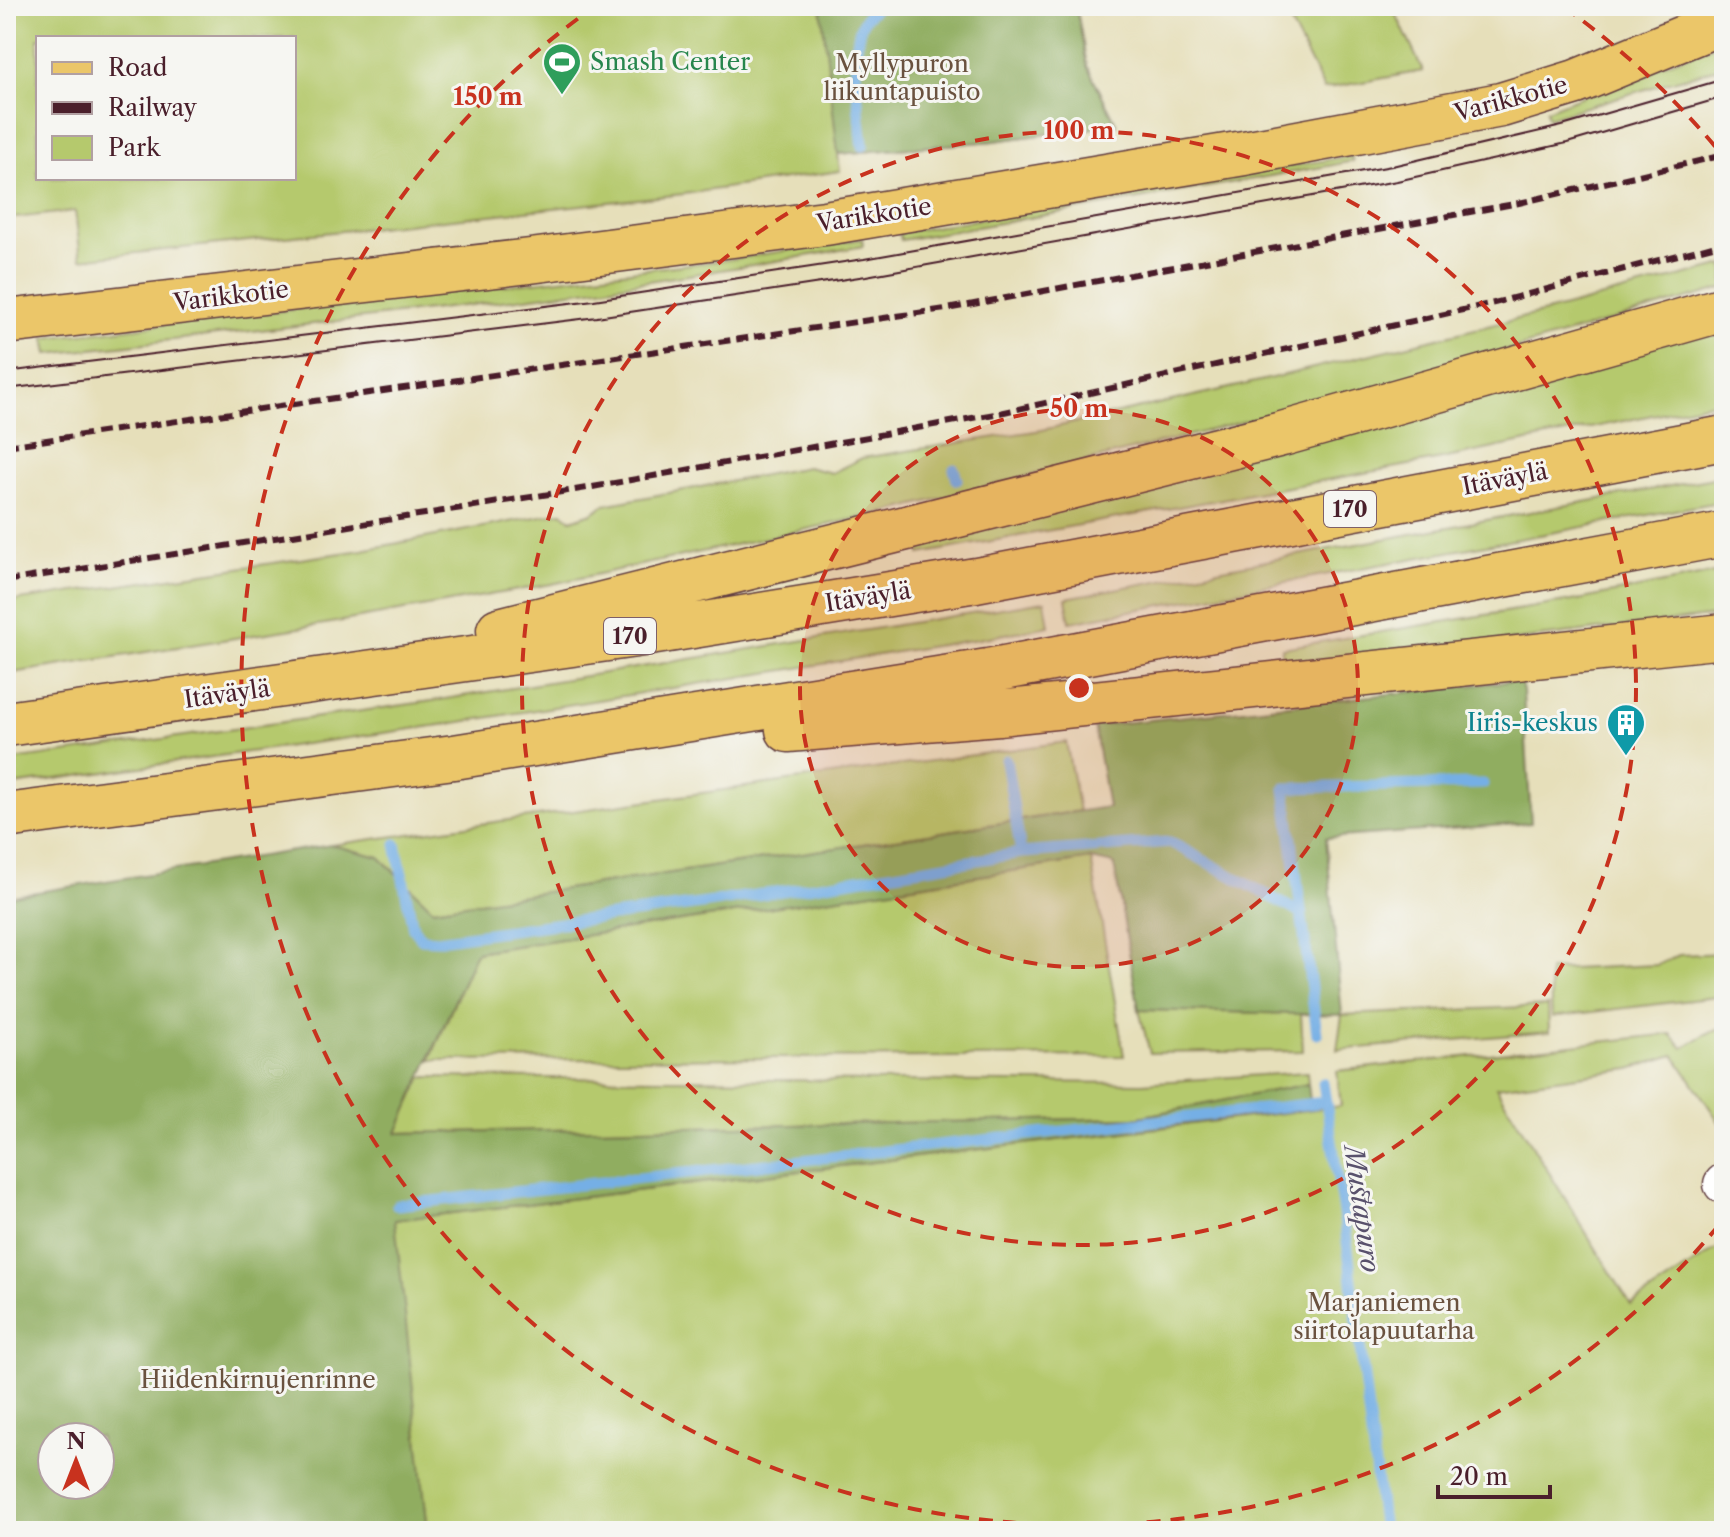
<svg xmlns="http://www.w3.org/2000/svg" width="1730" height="1537" viewBox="0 0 1730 1537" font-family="'Libre Caslon Text',serif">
<rect width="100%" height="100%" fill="#f6f6f2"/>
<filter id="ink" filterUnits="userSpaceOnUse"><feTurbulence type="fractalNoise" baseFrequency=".0125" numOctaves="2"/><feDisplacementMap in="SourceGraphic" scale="16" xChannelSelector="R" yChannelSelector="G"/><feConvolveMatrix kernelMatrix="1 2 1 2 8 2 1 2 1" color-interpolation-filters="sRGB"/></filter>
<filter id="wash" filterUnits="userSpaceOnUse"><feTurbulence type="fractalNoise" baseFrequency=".006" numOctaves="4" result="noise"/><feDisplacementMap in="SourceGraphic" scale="32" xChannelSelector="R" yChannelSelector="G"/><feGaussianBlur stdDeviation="1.8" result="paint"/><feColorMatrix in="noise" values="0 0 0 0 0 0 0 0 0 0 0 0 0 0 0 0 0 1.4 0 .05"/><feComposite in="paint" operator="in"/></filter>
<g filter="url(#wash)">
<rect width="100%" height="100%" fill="#e6dfba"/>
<path fill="#b5c96d" stroke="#80744c" stroke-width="2" fill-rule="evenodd" d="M6,6H1076L1087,66L1117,125L994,141L838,154L840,171L684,194L81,259L75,211L6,219ZM38,38H294V178H38Z
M1282,6H1392L1423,71L1324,89Z
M1724,41V66L1548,118L1546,110Z
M1351,156L1353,161L1328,166L901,240L899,233Z
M862,239L863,246C593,295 320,323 48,354L45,338L726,260Z
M1724,265V288L1399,382L887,512L552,584L331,623L6,674V602L362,550L562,512L571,520L592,513L604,505L807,467L832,473L862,458L1042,430L1243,385L1550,311Z
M1724,325V400L1442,459L920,554V541Z
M1724,476V501L1070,622L1066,598Z
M1724,571V615L1281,668L1282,648L1578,600Z
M1045,601L1049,626L978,639L448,724L6,786V761L439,700Z
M1066,742L1079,811L433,909L379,857L331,845Z
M1091,859L1124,1056L430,1060L476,952Z
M1724,953V996L1552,1017L1549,970L1657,965L1679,955Z
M1548,1006L1549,1032L1337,1050L1342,1015Z
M1139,1010L1301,1014L1303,1051L1150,1053Z
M1724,1028V1129L1674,1055L1630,1069L1496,1087L1631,1305L1724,1244V1531H428L394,1220L1341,1106L1337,1071L1671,1034L1683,1048L1706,1034Z
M1307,1072L1308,1084L1134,1118L396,1133L422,1077L1142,1083Z"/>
<path fill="#90ad60" stroke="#6d6646" stroke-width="2" fill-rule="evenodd" d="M821,6H1076L1087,66L1117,125L994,141L838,154Z
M1520,680L1523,691L1531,823L1326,838L1342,1015L1139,1010L1114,864L1091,859L476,952L397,1133L1134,1118L1308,1084L1311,1109L395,1220L428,1531H6V897L331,845L379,857L433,909L1108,807L1094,726ZM52,1437H100V1485H52Z"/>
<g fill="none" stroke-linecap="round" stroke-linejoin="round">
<path stroke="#75afe5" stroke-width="11" d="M863,146C860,115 848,47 864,20C867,15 874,10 877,6
M954,469L957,480
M1006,760L1021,853L1170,842L1302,914
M396,844L413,928L422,939L438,940L707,903L1021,853
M1317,1034L1285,788L1483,784
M1323,1083L1345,1225L1383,1531
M397,1205L1326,1102"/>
</g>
</g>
<g filter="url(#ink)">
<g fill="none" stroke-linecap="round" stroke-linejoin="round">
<g stroke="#613c40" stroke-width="41">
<path id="minor" d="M1723,1184L1724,1183"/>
</g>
<g stroke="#613c40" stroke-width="47">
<path id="major" d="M6,322L530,261L825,223L1244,153L1501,105L1576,82L1724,21"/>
</g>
<g stroke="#613c40" stroke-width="47">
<path id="highway" d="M499,630L1282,434L1724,309
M6,724L650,633L976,580L1724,438
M788,730L999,713L1724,636
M6,816L454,757L988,671L1724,534"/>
</g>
<use href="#minor" stroke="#fff" stroke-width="38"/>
<use href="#major" stroke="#ebc669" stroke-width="44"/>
<use href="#highway" stroke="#ebc669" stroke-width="44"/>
<path stroke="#4a1f2b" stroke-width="2" d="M6,372L594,300L864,259L1392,166L1562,126L1724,79
M6,389L597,317L866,276L1397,181L1567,143L1724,97"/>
<path stroke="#4a1f2b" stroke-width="6" stroke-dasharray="12 6" stroke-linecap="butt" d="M6,446L952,308L1519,203L1724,155
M6,581L587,488L1000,413L1494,303L1724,243"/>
</g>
</g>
<circle cx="1079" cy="688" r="279" fill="#c8321e" fill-opacity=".12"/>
<g fill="none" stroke="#c8321e" stroke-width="4" stroke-dasharray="14 10">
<circle cx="1079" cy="688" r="279"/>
<circle cx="1079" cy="688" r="557"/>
<path d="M1719 1225A836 836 0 1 1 594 7M1564 7A836 836 0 0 1 1719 151"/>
</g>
<defs>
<g id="stadium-pin" transform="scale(2)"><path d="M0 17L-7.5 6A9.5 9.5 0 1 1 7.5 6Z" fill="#2e9e5b" stroke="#f6f6f2"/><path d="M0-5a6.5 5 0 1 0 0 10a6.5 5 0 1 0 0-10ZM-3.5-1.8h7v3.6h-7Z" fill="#fff"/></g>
<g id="building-pin" transform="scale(2)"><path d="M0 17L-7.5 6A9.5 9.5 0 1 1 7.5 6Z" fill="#0f9aa8" stroke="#f6f6f2"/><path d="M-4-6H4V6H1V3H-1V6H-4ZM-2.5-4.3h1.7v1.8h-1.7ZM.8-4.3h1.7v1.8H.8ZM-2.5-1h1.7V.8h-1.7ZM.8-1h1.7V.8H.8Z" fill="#fff"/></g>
</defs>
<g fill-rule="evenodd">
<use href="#stadium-pin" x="562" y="62"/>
<use href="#building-pin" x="1626" y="723"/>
</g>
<g text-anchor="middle" stroke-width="6" stroke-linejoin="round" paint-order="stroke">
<g fill="#f6f6f2" stroke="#7e6067" stroke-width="2">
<rect x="1324" y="491" width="52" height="36" rx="6"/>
<rect x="604" y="618" width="52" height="36" rx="6"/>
</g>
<g font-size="22" font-weight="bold" fill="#4a1f2b">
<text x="1350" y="517">170</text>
<text x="630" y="644">170</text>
</g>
<g font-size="24" fill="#27864d" stroke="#f6f6f2" text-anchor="start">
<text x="590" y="70">Smash Center</text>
</g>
<g font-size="24" fill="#6a523f" stroke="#f6f6f2">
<text x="902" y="72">Myllypuron<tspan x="902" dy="28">liikuntapuisto</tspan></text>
<text x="1384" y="1311">Marjaniemen<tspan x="1384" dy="28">siirtolapuutarha</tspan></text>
<text x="258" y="1388">Hiidenkirnujenrinne</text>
</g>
<g font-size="24" fill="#4a1f2b" stroke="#f6f6f2">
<text transform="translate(1511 99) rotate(-15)" y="8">Varikkotie</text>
<text transform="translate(874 215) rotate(-9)" y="8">Varikkotie</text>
<text transform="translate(231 296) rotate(-7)" y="8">Varikkotie</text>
<text transform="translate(1505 479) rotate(-11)" y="8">Itäväylä</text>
<text transform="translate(868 597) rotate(-9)" y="8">Itäväylä</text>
<text transform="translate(227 694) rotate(-8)" y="8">Itäväylä</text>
</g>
<g font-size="24" fill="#0d838f" stroke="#f6f6f2" text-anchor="end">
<text x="1598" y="731">Iiris-keskus</text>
</g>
<g font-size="26" font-style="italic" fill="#59516c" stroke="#f6f6f2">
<text transform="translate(1362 1209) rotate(82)" y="9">Mustapuro</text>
</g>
</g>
<circle cx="1079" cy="688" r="12" fill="#c8321e" stroke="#f6f6f2" stroke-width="4"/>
<g font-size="24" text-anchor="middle" font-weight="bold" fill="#c8321e" stroke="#f6f6f2" stroke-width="6" stroke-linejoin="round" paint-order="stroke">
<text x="488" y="105">150 m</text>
<text x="1079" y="139">100 m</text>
<text x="1079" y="417">50 m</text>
</g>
<rect width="1730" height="1537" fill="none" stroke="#f6f6f2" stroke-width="32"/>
<rect x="36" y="36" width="260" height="144" fill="#f6f6f2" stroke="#b1a0a2" stroke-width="2"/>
<rect x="52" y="62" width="40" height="12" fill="#ebc669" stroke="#b1a0a2" stroke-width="2"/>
<text x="108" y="76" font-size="24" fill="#4a1f2b">Road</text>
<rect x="52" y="102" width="40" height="12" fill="#4a1f2b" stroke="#b1a0a2" stroke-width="2"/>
<text x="108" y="116" font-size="24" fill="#4a1f2b">Railway</text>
<rect x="52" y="136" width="40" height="24" fill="#b5c96d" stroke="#b1a0a2" stroke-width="2"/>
<text x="108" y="156" font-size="24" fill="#4a1f2b">Park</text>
<g transform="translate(76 1461)"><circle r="38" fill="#f6f6f2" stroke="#b1a0a2" stroke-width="2"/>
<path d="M0-6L14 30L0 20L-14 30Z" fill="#c8321e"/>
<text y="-12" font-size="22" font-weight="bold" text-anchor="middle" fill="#4a1f2b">N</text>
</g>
<path d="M1438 1485v12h112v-12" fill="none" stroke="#4a1f2b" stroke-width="4"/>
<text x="1450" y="1485" font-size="24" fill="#4a1f2b" stroke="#f6f6f2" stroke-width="6" paint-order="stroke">20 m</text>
</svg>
